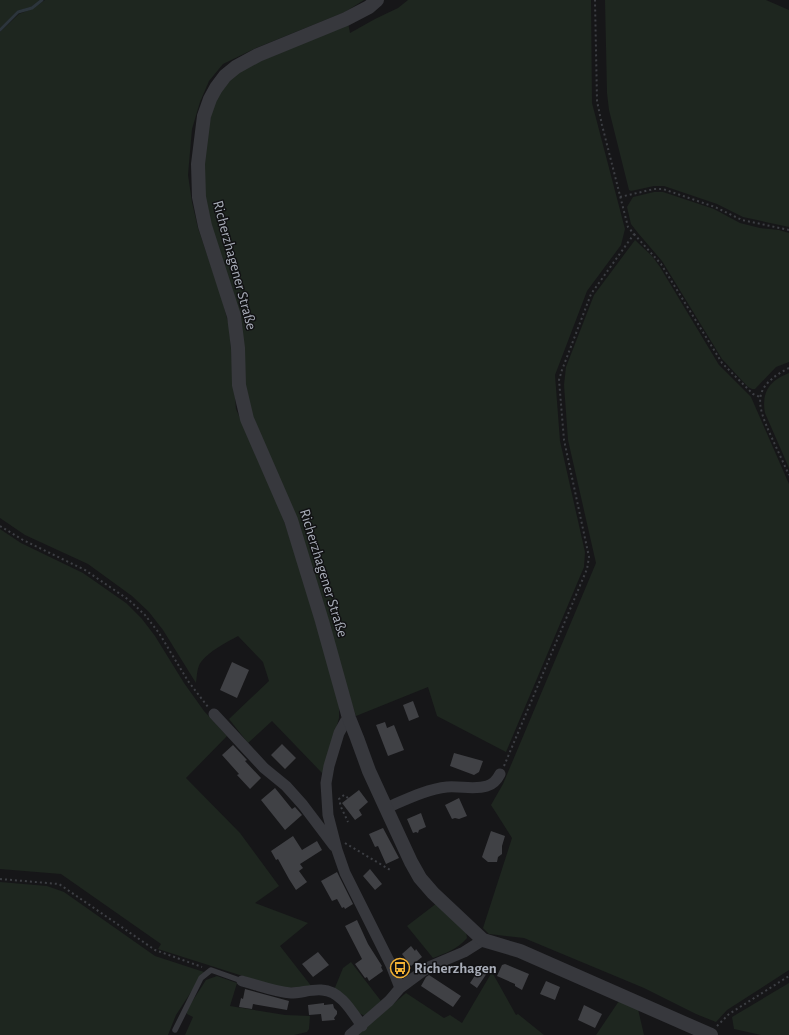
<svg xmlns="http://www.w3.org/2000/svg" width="789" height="1035" viewBox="0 0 789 1035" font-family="'Alegreya Sans',sans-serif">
<rect width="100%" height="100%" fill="#161618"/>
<path fill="#1e261f" d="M0,0H40L31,7L17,11L0,28Z
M45,0H364L345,12L256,48L223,64L209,81L200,102L192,129L188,175L192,202L198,228L221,295L229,326L236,409L281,512L300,569L339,701V718L323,774L272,721L248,743L229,719L269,681L263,662L238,636C227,642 209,651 201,662C197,667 197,676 196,683L163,630L149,612L132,596L88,564L25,535L0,518V32L19,14L32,9Z
M408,0H591L592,103L625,229L621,245L587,291L555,375L560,441L585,552L584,567L506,752L437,716L428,687L356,716L255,428L209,226L201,166L214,99L238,71L348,23L350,33L375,19L398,8Z
M605,0H766L789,10V227L743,217L717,204L664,186H654L631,191L629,190L609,110L607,93Z
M654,192H663L714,209L740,223L760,228L779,230L789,233V362L776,367L755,389H752L748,387L722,359L662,261L638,233L631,224L627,207L633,197Z
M635,240L652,256L660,267L719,365L751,397L789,484V970L727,1010L716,1022L696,1014L644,988L524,938L489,934L483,928L512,838L491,805L503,784L596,563L568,440L564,385L566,367L594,295Z
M789,373V468L765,413C761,392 770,380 789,373Z
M0,529L21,543L83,573L126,603L142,619L155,636L184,683L204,711L227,736L186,778L240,833L279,886L255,903L308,923L280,946L312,987L280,988L158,949L161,944L61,874L0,869Z
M0,882L47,886L64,892L155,956L204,972L176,1015L168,1035H0Z
M437,903L466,931L467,938C458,949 446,953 433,958L407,926Z
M351,962L381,1001L365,1016L356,1012L334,990L343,968Z
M492,972L516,1015L518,1014L544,1035H357L406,993L444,1018L450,1015L462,1023Z
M217,976L237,983L230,1006L285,1015L310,1016L309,1029L307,1032L294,1035H185L193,1017L187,1014L186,1011L206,980Z
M789,983V1035H761L734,1029L732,1017Z
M619,1001L638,1009L644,1035H596Z"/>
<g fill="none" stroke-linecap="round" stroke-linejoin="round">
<path stroke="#2c353c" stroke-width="3" d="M0,30L18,12L32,8L42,0"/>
</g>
<path fill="#404145" d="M232,662L249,670L237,698L220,690Z
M413,701L419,717L409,721L403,705Z
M385,722L387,728L394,725L404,750L388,756L376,725Z
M282,744L296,758L285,769L271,755Z
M233,745L247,760L245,761L261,778L250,789L237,775L239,774L222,755Z
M454,753L483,761L479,772L474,775L450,766Z
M275,788L292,809L295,807L302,815L285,830L261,800Z
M359,790L368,802L359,810L362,815L355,820L342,803Z
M459,798L467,816L459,819L455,818L452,819L445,805Z
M421,813L426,827L419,830L418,833L416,832L413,833L407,819Z
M383,828L399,858L386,864L378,846L375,847L369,834Z
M491,831L505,836L502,846V854L498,857L497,862H488L482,857Z
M293,836L302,850L317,841L322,850L300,864L303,868L299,871L307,882L296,890L289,879L278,859L276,860L271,851Z
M370,869L382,884L375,890L363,876Z
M337,872L353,904L345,909L344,907L342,908L337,899L332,901L321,881Z
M357,920L368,944L382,966L381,967L383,971L369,981L367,977L365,978L355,964L362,959L345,926Z
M411,946L415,951L416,949L422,957L411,966L402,954Z
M318,952L329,965L313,977L302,964Z
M505,964L529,974L522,990L515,986V984L497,976L502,965Z
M482,965L489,970L477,988L470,983Z
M429,975L461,996L453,1007L421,986L426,977Z
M546,981L560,987L555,1000L540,994Z
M245,989L289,1001L287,1010L253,1004L252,1009L239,1007L241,998L243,999Z
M324,1003V1005L333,1004L334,1008L337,1011V1014L334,1018L335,1020L322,1021L321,1014L309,1015L308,1005Z
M584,1005L602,1014L595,1028L578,1020Z"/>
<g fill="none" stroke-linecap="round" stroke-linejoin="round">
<path stroke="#3d3f44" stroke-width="2" stroke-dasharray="2 3" stroke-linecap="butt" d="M620,197L654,189H663L715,207L742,220L789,230
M634,234L661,264L722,363L753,394L760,397
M789,368C752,387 756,403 771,436C777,449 783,462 789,475
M0,526L23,540L85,570L129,600L145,615L159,633L188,681L208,707
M504,766L587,569L589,557L564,440L559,380L562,370L591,294L634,234L628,227L602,125L597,101L595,0
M348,798L344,795L339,799L341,807L348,822
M345,843L392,871
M0,879L59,884L155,950L202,967
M717,1026L729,1014L789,976"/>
<path stroke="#37383d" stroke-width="5.5" d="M175,1030L201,978L211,970L242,981"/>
<path stroke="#37383d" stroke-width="11" d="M214,714L264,768L286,786L303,805L334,846
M349,718L345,722L339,733L329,766L326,783L328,815L337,850L345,873L391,965L400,988
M386,808C405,800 427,789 447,787C461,786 475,790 487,786C494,784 497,780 500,774
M242,981C258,985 275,992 291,993C301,993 311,989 322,990C341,991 352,1012 362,1026
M350,1035L389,1001L400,988L423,971L431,966L464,952L483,940"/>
<path stroke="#37383d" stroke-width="14" d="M377,0L369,7L346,19L258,55L236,67L225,76L216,88L210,99L204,116L198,164L199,197L205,226L234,316L238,348L239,385L247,419L291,520L322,621L349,718L357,738L369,771L386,808L411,862L420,878L433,893L483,940L520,951L711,1035"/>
</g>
<defs>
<g id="bus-ring" transform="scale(1)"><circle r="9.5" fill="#111113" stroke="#f2b134" stroke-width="1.5"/><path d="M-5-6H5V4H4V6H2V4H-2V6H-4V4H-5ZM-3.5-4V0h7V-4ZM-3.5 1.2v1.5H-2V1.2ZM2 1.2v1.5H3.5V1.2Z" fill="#f2b134"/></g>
</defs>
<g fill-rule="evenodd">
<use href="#bus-ring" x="400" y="968"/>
</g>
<g text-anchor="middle" stroke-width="3" stroke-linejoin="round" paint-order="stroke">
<g font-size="15" fill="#a8adb8" stroke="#111113">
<text transform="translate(235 265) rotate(75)" y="5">Richerzhagener Straße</text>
<text transform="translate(324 573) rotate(73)" y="5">Richerzhagener Straße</text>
</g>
<g font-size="15" font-weight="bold" fill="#a8adb8" stroke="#111113" text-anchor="start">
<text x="414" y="973">Richerzhagen</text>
</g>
</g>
</svg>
